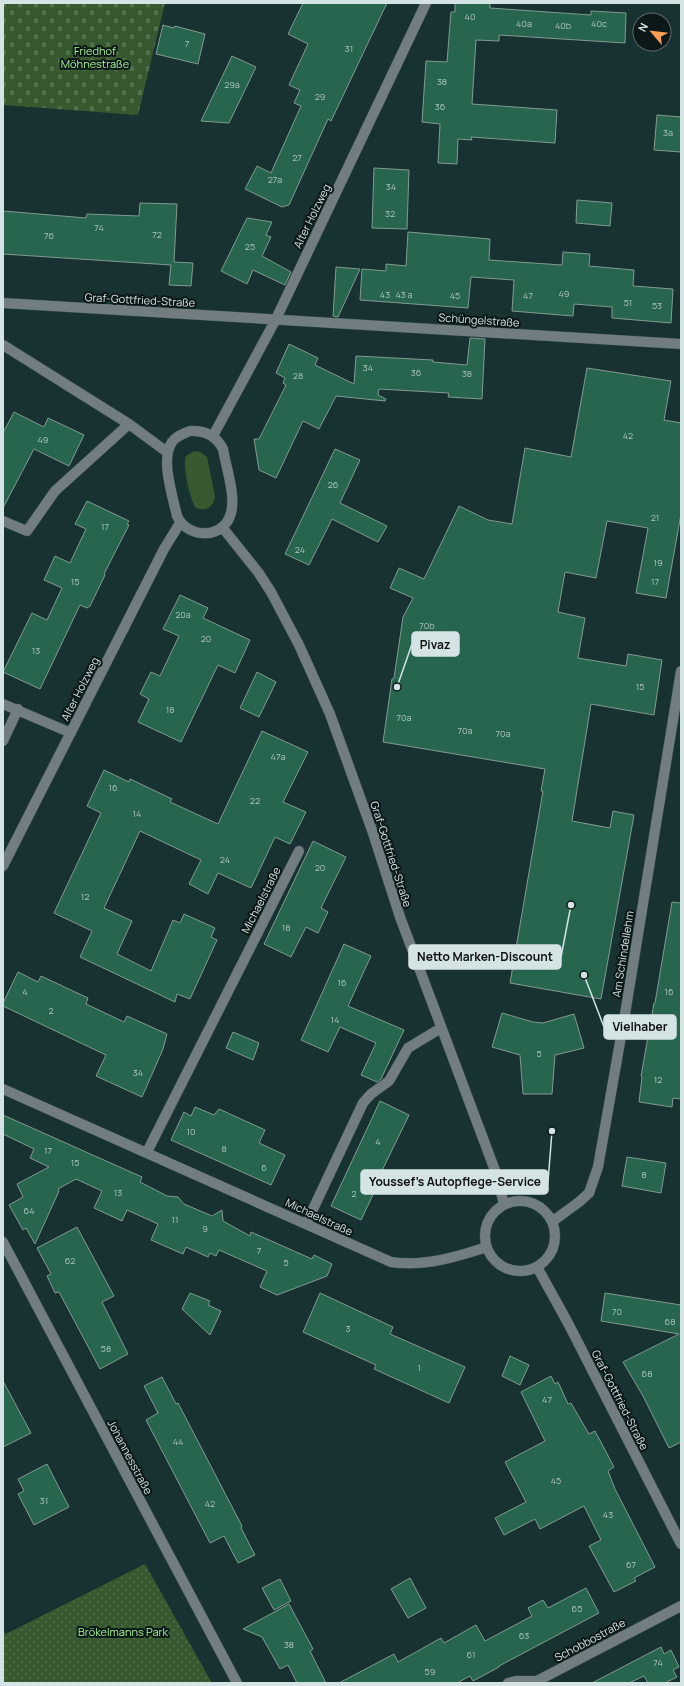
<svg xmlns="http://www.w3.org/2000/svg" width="684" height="1686" viewBox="0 0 684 1686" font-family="Manrope,sans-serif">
<defs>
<pattern id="cemetery-stones" width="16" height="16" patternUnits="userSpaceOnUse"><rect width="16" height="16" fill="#385930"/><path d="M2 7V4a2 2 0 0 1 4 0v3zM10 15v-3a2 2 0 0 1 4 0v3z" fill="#54714e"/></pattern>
<pattern id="park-dots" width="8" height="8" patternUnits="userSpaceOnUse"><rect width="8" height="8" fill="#385930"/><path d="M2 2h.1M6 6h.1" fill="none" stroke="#54714e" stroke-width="1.8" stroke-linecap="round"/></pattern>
</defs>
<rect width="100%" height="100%" fill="#173231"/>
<path fill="#385930" d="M194,451L200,452L207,457L215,496C214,507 206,512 196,508C190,501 182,464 186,456Z"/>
<path fill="url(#cemetery-stones)" d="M3,3H165L138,115L3,105Z"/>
<path fill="url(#park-dots)" d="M145,1564L212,1683H3V1631L6,1634Z"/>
<path fill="#28654f" stroke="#829b90" d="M303,3H387L331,121L328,119L289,205L282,207L245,189L257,166L271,173L301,106L294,103L300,90L289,85L308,44L288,34Z
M455,3H490V8L591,15V11L626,13L625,43L499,35V41L476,40L472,104L557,110L555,143L471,137L472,140L458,139L457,164L438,163L440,124L422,122L426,61L447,62L451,12H455Z
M163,25L174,28L175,26L205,34L198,64L156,54Z
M232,56L256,67L229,123L201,121Z
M657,115L681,117V152L654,150Z
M374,168L409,170L407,229L372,228Z
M577,200L612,203L610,226L576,223Z
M140,203L177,204L174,262L193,263L191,286L169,285L171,265L3,254V211L86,218L87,214L139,216Z
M247,218L272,222L266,235L271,237L262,256L291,272L285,285L253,270L247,284L221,271Z
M408,232L490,239L489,260L562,265L563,252L590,254L589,266L634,270L633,286L673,289L671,323L612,318V307L574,304L573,316L512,311L514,280L471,277L468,308L360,300L362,269L386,271V264L406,266Z
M336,267L360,269L338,317L333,316Z
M470,338L485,339L482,399L448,397L449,393L379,389L378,395L386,399L385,401L336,396L319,429L303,421L276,478L259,470L254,439H259L286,385L283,383L285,378L276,373L289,344L318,358L315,365L354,384L356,356L433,360V362L467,365Z
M587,368L671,381L664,420L681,423V514L666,598L636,593L648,528L607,521L596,578L565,572L558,612L585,618L578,658L626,666L628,654L662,660L654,715L591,704L572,821L610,828L613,811L634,815L601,999L510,983L543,791H541L545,769L383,742L392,679L394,678L403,617L413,598L390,588L399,568L424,579L459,506L488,520L512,524L525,448L571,457Z
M14,412L44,427L48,418L84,435L69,466L34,449L3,508V433Z
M335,449L360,460L340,503L387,526L378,542L332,519L309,565L285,554Z
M87,501L129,521L127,524L129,525L104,574L105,575L90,606L87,608L80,605L40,689L3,672L32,613L47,620L62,588L44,580L55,556L70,563L86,529L75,524Z
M180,595L208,608L203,618L250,640L235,673L218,665L181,742L138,722L149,699L140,694L151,672L160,676L179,636L163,629Z
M257,672L276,682L259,717L240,708Z
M262,731L308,752L283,802L306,812L290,844L275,837L251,888L218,873L208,894L189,884L201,860L140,831L104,908L132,921L117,954L151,971L173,920L180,923L184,914L215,928L211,937L217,940L190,999L177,994L175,1002L80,957L92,931L54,913L101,813L87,806L104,770L129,782L130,779L172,799L170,802L218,824Z
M313,841L346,857L321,908L328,912L318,933L306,927L291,957L264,944Z
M672,902L681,903V1099L673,1098L672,1107L639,1102L642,1077L641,1076L654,1003H655Z
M344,944L371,956L348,1006L404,1030L381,1079L377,1082L361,1075L376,1043L340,1027L328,1052L301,1040Z
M18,972L38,982L41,976L88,998L86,1004L124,1022L127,1016L167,1034L163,1049L142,1097L96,1076L106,1055L3,1006V1003Z
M502,1013L533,1022L543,1023L574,1014L584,1048L555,1055L552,1094H523L520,1055L492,1047Z
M233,1032L259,1043L253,1060L226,1048Z
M380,1101L409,1115L377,1181L379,1182L361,1220L331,1206Z
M195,1107L214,1115L219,1109L265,1130L259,1143L285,1155L271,1185L171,1140L184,1112L191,1116Z
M3,1115L142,1177L140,1182L167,1196L178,1197L184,1204L212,1216L222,1210L223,1221L250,1236L251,1232L312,1259L314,1255L332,1264L327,1276L277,1295L260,1287L267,1271L219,1250L216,1256L210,1253L208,1257L186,1247L183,1254L151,1240L158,1224L127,1210L122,1221L94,1208L102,1191L76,1179L58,1189L59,1191L35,1244L26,1228L23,1230L9,1205L23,1197L17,1184L49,1167L30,1158L34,1149L3,1134Z
M627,1157L666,1163L661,1193L622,1186Z
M77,1227L114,1296L102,1302L128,1354L100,1369L59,1292L55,1293L47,1276L51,1274L37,1248Z
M190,1293L210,1301L208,1305L221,1311L210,1335L182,1309Z
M320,1293L393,1327L390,1334L465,1367L449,1403L374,1369L376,1365L303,1332Z
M605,1293L681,1305V1442L669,1448L643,1396L623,1362L679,1334L601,1321Z
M510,1356L529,1365L520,1385L502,1376Z
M551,1376L555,1384L558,1382L568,1404L571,1403L589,1434L595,1431L614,1467L608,1471L615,1489L655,1567L634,1578L636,1581L614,1592L589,1546L601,1540L584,1506L540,1529L535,1519L504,1535L495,1518L526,1502L505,1462L545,1441L521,1392Z
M162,1377L176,1404L178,1403L242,1526L241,1528L255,1555L238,1563L224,1536L210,1543L146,1420L158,1413L144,1386Z
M3,1381L31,1433L3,1447Z
M47,1464L69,1507L34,1525L18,1494L24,1491L18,1479Z
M410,1578L426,1608L408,1618L391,1589Z
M280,1579L291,1601L274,1610L262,1588Z
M586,1588L599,1613L499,1666V1667L473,1681L470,1676L457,1683H339L394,1654L398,1662L441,1638L444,1643L476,1625L485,1641L532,1616L528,1608L543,1600L548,1608Z
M289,1604L313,1649L310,1651L326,1683H297L288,1665L280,1669L262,1637L243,1629Z
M661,1647L664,1654L671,1650L679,1667L673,1670L677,1677L665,1683H648L644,1676L629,1683H592Z"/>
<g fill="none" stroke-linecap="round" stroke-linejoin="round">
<g stroke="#354e4d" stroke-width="11">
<path id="minor" d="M3,303L681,344
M3,345L129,424L167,452
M190,431C205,430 216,435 223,449C226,467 236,496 231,513C224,540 187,539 177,516C173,497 160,459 172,442C176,436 183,434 190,431Z
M213,436L276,319L426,3
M3,521L27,531L55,491L129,424
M222,527L258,572L271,592L299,645L330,714L373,833L400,917L496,1173L504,1204
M3,704L71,733
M3,741L18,709
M3,866L164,549L180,523
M3,1089L391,1262C424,1267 456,1257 487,1247
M147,1152L299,851
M485 1236a35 35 0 1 1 70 0a35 35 0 1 1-70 0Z
M553,1221L579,1202L589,1193L598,1167L626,1008L681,671
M306,1224L363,1103L371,1094L389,1081L408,1048L441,1028
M3,1242L237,1683
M537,1267L568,1323L681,1544
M508,1683L516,1681H537L681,1606"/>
</g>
<use href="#minor" stroke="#727d81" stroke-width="10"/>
</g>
<g text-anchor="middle" stroke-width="4" stroke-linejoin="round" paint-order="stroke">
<g font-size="9" fill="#a9c4be">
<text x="470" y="20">40</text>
<text x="524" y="27">40a</text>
<text x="599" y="27">40c</text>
<text x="563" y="29">40b</text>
<text x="187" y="47">7</text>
<text x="349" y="52">31</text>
<text x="442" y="85">38</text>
<text x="232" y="88">29a</text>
<text x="320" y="100">29</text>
<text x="440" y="110">36</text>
<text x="668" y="136">3a</text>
<text x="297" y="161">27</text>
<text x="275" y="183">27a</text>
<text x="391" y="190">34</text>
<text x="390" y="217">32</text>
<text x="99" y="231">74</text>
<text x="157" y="238">72</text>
<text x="49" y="239">76</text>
<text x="250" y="250">25</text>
<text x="564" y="297">49</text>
<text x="385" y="298">43</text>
<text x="404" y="298">43 a</text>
<text x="455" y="299">45</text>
<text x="528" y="299">47</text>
<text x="628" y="306">51</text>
<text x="657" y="309">53</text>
<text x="368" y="371">34</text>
<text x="416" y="376">36</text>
<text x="467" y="377">38</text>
<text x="298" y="379">28</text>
<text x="628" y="439">42</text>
<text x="43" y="443">49</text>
<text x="333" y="488">26</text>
<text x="655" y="521">21</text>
<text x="105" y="530">17</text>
<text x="300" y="553">24</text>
<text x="658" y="566">19</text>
<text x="75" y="585">15</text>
<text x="655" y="585">17</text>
<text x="183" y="618">20a</text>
<text x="427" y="629">70b</text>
<text x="206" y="642">20</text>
<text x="36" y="654">13</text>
<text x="640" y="690">15</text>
<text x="170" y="713">18</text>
<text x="404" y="721">70a</text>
<text x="465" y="734">70a</text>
<text x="503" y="737">70a</text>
<text x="278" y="760">47a</text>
<text x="113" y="791">16</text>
<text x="255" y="804">22</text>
<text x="137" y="817">14</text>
<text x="225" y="863">24</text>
<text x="320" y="871">20</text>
<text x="85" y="900">12</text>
<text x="286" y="931">18</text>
<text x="342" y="986">16</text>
<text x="25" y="995">4</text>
<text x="669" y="995">16</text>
<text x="51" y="1014">2</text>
<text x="335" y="1023">14</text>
<text x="539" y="1057">5</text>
<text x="138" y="1076">34</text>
<text x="658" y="1083">12</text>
<text x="191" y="1135">10</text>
<text x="378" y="1145">4</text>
<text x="224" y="1152">8</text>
<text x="48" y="1154">17</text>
<text x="75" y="1166">15</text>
<text x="264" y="1171">6</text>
<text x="644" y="1178">8</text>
<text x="118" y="1196">13</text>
<text x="354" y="1197">2</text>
<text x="29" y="1214">64</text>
<text x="175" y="1223">11</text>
<text x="205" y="1232">9</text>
<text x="259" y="1254">7</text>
<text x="70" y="1264">62</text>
<text x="286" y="1266">5</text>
<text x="617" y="1315">70</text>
<text x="670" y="1325">68</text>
<text x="348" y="1332">3</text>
<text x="106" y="1352">58</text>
<text x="419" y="1371">1</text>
<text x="647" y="1377">68</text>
<text x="547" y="1403">47</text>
<text x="178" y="1445">44</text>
<text x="556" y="1484">45</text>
<text x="44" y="1504">31</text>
<text x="210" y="1507">42</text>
<text x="608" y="1518">43</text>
<text x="631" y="1568">67</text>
<text x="577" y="1612">65</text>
<text x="524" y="1639">63</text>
<text x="289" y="1648">38</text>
<text x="471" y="1658">61</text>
<text x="658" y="1666">74</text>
<text x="430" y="1675">59</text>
</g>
<g font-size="11" fill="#a5f492" stroke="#0c1717">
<text x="95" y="55">Friedhof<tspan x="95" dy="13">Möhnestraße</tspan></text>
<text x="123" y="1636">Brökelmanns Park</text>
</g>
<g font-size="11" fill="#d4e3e3" stroke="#0c1717">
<text transform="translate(312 216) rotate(-64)" y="4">Alter Holzweg</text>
<text transform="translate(140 300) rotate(3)" y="4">Graf-Gottfried-Straße</text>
<text transform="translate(479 320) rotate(4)" y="4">Schüngelstraße</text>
<text transform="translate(80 689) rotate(-63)" y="4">Alter Holzweg</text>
<text transform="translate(391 854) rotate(72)" y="4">Graf-Gottfried-Straße</text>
<text transform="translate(261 900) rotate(-63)" y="4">Michaelstraße</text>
<text transform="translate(623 954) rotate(-81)" y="4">Am Schindellehm</text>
<text transform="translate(319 1217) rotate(25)" y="4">Michaelstraße</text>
<text transform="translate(620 1400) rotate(63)" y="4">Graf-Gottfried-Straße</text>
<text transform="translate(130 1457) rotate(62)" y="4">Johannesstraße</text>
<text transform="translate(590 1640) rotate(-28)" y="4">Schobbostraße</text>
</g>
</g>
<path fill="none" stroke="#d4e3e3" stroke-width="1.5" d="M397 687L412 644M571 905L561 957M584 975L604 1027M552 1131L548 1182"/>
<g fill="#d4e3e3" stroke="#0c1717" stroke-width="1.5">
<circle cx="397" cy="687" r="4"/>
<circle cx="571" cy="905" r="4"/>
<circle cx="584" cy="975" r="4"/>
<circle cx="552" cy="1131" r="4"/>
</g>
<g fill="#d4e3e3" stroke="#d4e3e3" stroke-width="1.5">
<rect x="412" y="632" width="47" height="24" rx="4"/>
<rect x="409" y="945" width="152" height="24" rx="4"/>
<rect x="604" y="1015" width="72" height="24" rx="4"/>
<rect x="361" y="1170" width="187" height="24" rx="4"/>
</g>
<g font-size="12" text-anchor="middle" font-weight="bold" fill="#111">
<text x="435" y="649">Pivaz</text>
<text x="485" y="961">Netto Marken-Discount</text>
<text x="640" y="1031">Vielhaber</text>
<text x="455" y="1186">Youssef's Autopflege-Service</text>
</g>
<rect width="684" height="1686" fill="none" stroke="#d4e3e3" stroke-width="8"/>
<g transform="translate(652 32) rotate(298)"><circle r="19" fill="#0c1717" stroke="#5c6969"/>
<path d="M0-3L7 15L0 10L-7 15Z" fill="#fb9e51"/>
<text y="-6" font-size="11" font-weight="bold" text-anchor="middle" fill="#d4e3e3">N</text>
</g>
</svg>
